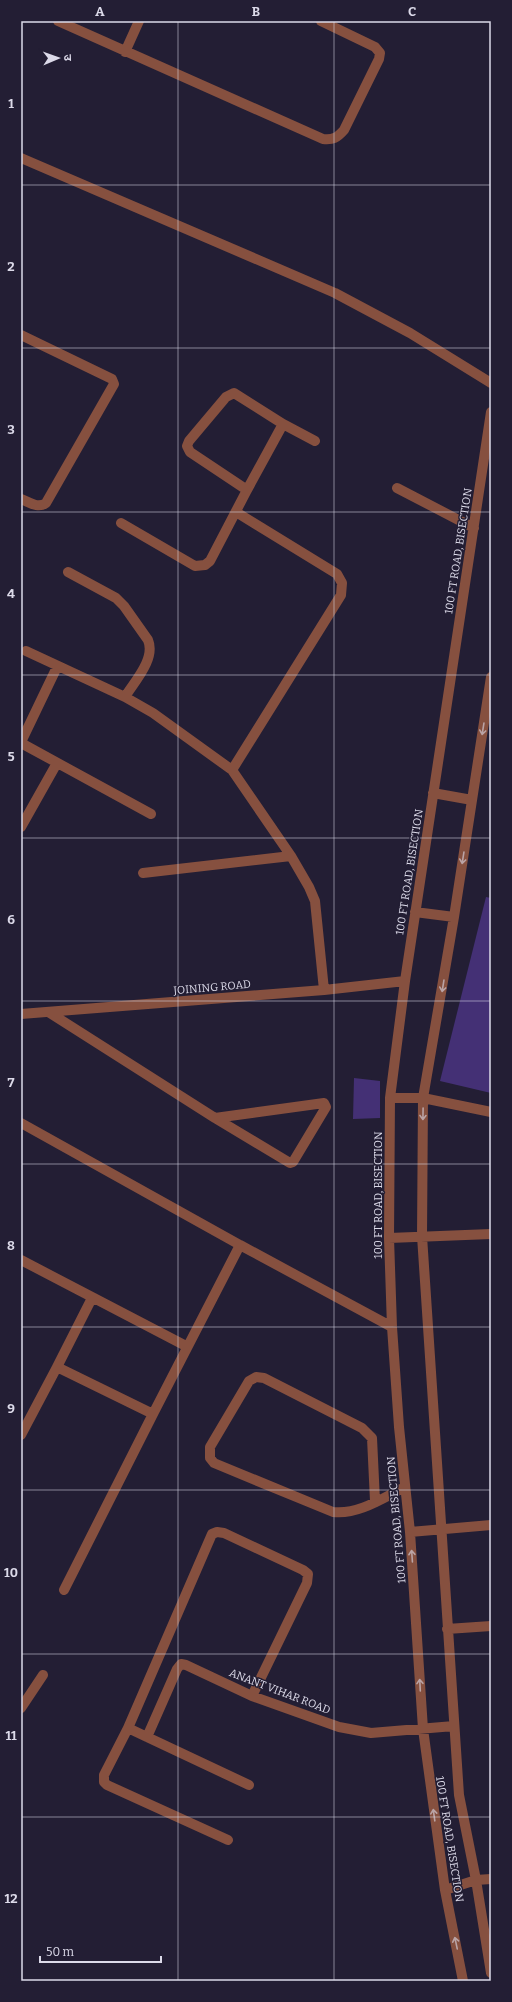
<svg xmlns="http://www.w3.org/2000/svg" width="512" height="2002" viewBox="0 0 512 2002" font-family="Bitter,'Noto Sans Devanagari',serif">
<rect width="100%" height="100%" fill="#231e34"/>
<path fill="#443075" d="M486,897L491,898V1093L440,1081Z
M354,1078L380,1081V1118L353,1119Z"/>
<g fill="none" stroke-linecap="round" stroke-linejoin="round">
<path stroke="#86503f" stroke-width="10" d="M58,21L323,139C333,140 337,138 344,130L379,59L380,53L375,47L321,21
M125,52L139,21
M21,158L335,293L410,333L491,383
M21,335L112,379L114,384L46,503C38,509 29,502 21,499
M283,424L247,490L190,452L187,446L189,441L226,397L234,393L283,424L315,441
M397,488L474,528
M121,523L195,566L205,565L210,561L247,490
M68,572L116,598L124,606L148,640C156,659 134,682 125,697
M26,651L125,697L153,713L232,770L291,856L309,887L315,901L324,990
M491,677L454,917L423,1098L422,1236L459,1795L476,1880L491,1973
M21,742L57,667
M21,743L151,814
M232,770L341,595L342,583L337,574L236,512
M433,793L472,800
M21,827L57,763
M143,873L291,856
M415,912L454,917
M50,1013L215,1118L290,1163L293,1162L326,1107L324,1103L215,1118
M21,1014L324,990L405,981
M390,1098H423L491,1112
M21,1123L240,1245
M389,1238L491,1234
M21,1260L186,1346
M57,1367L92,1298
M21,1435L57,1367L153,1414L240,1245L392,1327
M375,1501L372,1438L362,1428L264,1378L256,1377L249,1381L210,1447V1458L214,1463L333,1512C358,1515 383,1498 405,1487
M410,1532L491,1525
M64,1590L153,1414
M447,1629L491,1626
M21,1708L43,1675
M128,1728L212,1534L217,1532L224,1533L303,1570L308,1574L307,1583L252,1696
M147,1737L128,1728L104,1775V1782L107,1785L228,1840
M249,1785L147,1737L177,1669L181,1664L186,1665L252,1696L339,1727L371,1733L454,1726
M445,1890L476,1880L491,1879
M463,1981L445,1890L423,1729L410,1532L399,1427L392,1327L389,1238L390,1098L405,981L491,412"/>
</g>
<defs><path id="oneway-shaft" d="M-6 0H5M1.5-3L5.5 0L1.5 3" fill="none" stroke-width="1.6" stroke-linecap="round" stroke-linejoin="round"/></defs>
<g stroke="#baa3a5">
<use href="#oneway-shaft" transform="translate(483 729) rotate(99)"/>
<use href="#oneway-shaft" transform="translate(463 858) rotate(99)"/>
<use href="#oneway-shaft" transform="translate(443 986) rotate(99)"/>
<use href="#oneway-shaft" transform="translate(423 1114) rotate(91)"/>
<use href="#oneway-shaft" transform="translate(412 1556) rotate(-94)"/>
<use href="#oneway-shaft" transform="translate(420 1685) rotate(-93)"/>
<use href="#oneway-shaft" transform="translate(434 1815) rotate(-98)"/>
<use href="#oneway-shaft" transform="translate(456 1943) rotate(-102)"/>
</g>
<path fill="none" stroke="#dcdae9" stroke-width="1" stroke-opacity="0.55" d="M178,21V1981M334,21V1981M21,185H491M21,348H491M21,512H491M21,675H491M21,838H491M21,1001H491M21,1164H491M21,1327H491M21,1490H491M21,1654H491M21,1817H491"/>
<g text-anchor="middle" stroke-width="3" stroke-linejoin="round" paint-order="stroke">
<g font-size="11" fill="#dcdae9" stroke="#231e34">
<text transform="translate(458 551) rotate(-81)" y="4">100 FT ROAD, BISECTION</text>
<text transform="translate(409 872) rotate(-81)" y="4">100 FT ROAD, BISECTION</text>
<text transform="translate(212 987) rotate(-5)" y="4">JOINING ROAD</text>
<text transform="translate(378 1195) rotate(-90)" y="4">100 FT ROAD, BISECTION</text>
<text transform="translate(396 1520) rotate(-95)" y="4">100 FT ROAD, BISECTION</text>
<text transform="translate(280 1691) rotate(21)" y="4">ANANT VIHAR ROAD</text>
<text transform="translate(450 1839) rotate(81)" y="4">100 FT ROAD, BISECTION</text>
</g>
</g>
<rect width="512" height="2002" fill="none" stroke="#231e34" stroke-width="44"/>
<g transform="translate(58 58) rotate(88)" stroke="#231e34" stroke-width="3" paint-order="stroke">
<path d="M0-3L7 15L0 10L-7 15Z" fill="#dcdae9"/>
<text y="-6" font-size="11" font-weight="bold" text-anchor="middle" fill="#dcdae9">उ</text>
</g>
<path d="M40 1956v6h121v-6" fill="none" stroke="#dcdae9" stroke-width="2"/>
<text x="46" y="1956" font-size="12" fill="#dcdae9" stroke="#231e34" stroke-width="3" paint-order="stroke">50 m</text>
<rect x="22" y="22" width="468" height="1958" fill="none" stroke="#dcdae9" stroke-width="1.5"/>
<g font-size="13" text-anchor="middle" font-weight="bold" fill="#dcdae9">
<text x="100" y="16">A</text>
<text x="256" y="16">B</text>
<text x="412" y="16">C</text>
<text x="11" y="108">1</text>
<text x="11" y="271">2</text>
<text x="11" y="434">3</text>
<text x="11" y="598">4</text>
<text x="11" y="761">5</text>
<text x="11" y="924">6</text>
<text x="11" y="1087">7</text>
<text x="11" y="1250">8</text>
<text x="11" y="1413">9</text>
<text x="11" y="1577">10</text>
<text x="11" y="1740">11</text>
<text x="11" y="1903">12</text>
</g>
</svg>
